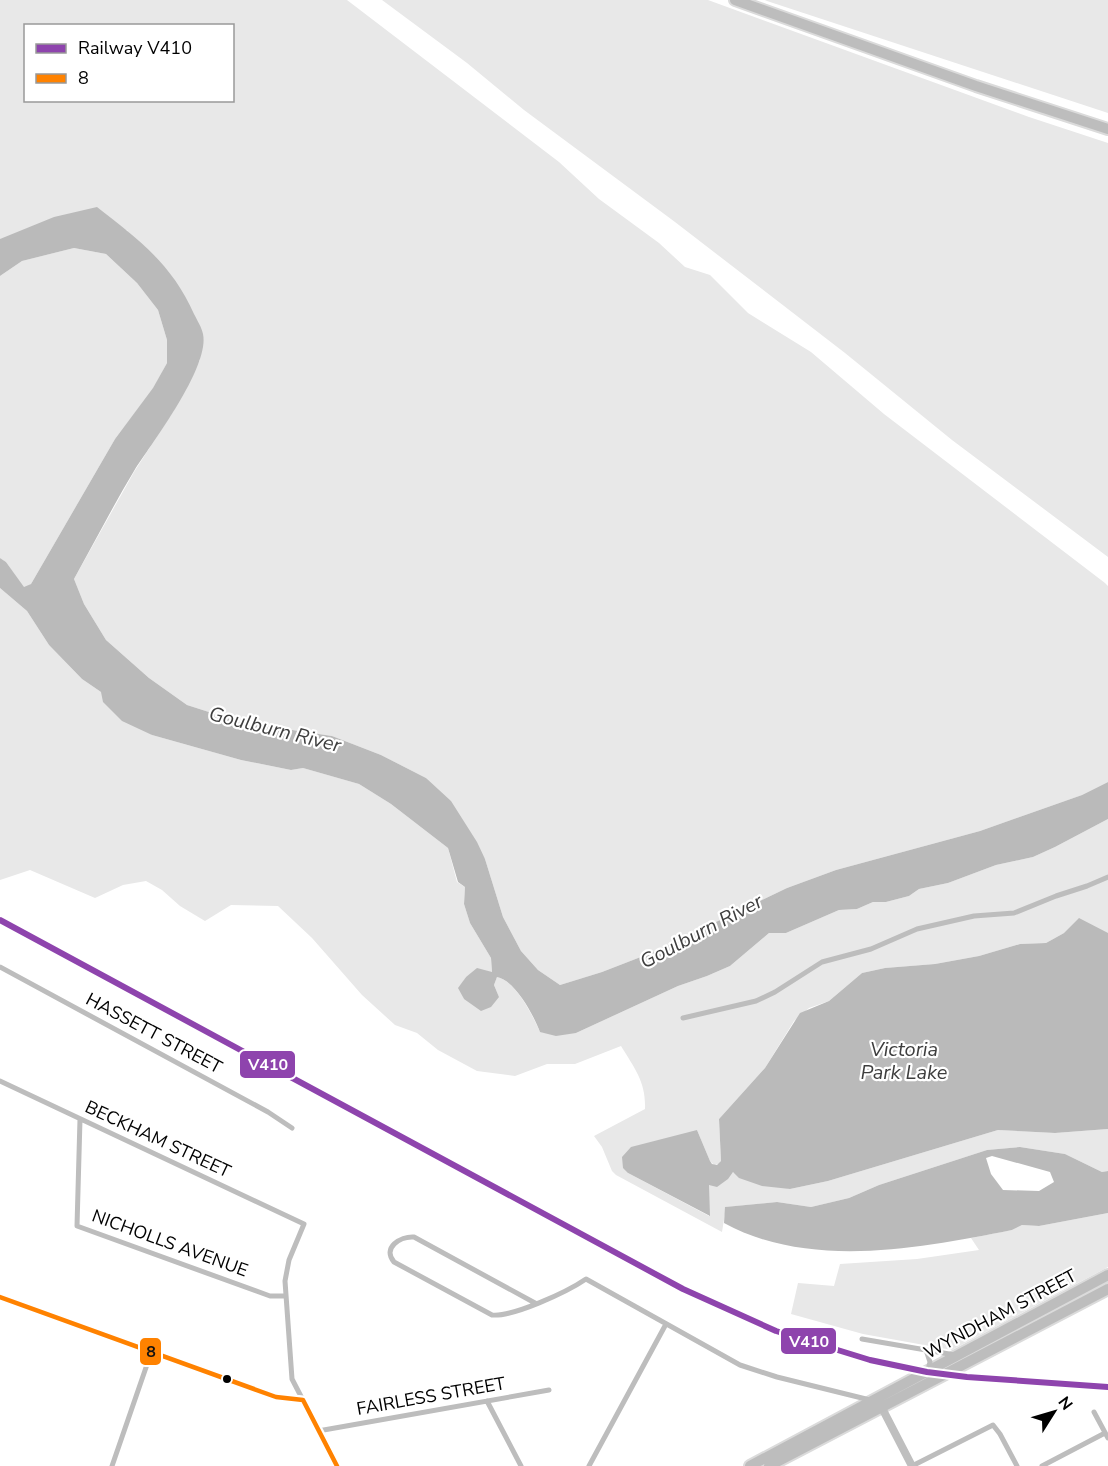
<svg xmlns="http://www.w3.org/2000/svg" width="1108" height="1466" viewBox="0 0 1108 1466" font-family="'Nunito Sans',sans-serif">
<rect width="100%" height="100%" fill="#fff"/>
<path fill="#e8e8e8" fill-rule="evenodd" d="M0,0H347L559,162L599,199L659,243L685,267L710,275L748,313L811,352L884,414L1105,583L1108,586V782L1082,795L980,831L836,870L787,888L651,953L602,972L560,985L538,970L521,951L503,917L485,859L426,778L381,755L332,736L240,722L187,705L149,678L106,640L84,604L74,579L134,472L174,410L200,360L127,230L0,239ZM26,26H232V100H26Z
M382,0H708L1029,117L1108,143V557L952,440L845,353L675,222L524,110L467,63Z
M765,0H1108V113L767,1Z
M74,248L106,254L137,283L158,310L167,340V363L153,389L115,439L31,584L24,588L6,562L0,558V276L22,261Z
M0,588L27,611L49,645L82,679L101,692L152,735L241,760L291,770L303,768L359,784L391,804L448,848L457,882L465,887L464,904L470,923L491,958L492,973L466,977L459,988L464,999L499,997L494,985L497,977C515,980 533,1016 540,1032L576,1033L678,986L707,976L730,966L769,933H786L839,910L857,909L873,902H886L909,896L919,889L948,883L996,865L1033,857L1055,847L1108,819V934L1064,933L1046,943L1020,944L979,956L935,964L885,968L862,973L829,1001L809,1008L794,1021L765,1068L719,1119L721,1161L719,1164L714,1165L710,1161L697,1130L628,1173L709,1216V1185L733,1172L790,1189L828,1181L998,1130L1055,1133L1108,1129V1171L1102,1172L1065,1154L1020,1147L987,1150L879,1185L849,1198L811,1207L777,1202L726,1207L722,1232L616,1175L612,1171L602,1147L594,1136L645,1109C646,1082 635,1069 621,1046L575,1064H547L515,1076L477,1071L438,1050L417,1033L395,1025L362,995L312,938L278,906L231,905L205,921L180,906L162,890L146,881L123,885L95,898L30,870L0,880Z
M1108,1213V1267L952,1350L863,1334L791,1314L798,1283L834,1286L840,1264L917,1259L979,1250L971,1238L1012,1230L1022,1225L1039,1226Z"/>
<path fill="#bababa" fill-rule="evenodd" d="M97,207C138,239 172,264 194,314C197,320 202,328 203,334C210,367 152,443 134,471C113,506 94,543 74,579L84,604L106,640L149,678L187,705L240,722L332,736L381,755L426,778L451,801L477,842L485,859L503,917L521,951L538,970L560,985L602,972L651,953L787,888L836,870L980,831L1082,795L1108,782V819L1055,847L1033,857L996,865L948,883L919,889L909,896L886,902H873L857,909L839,910L786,933H769L730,966L707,976L678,986L576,1033L556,1036L540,1032C534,1016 515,980 497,977L494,985L499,997L491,1007L481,1011L464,999L458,988L466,977L477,968L492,972L491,958L470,923L464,904L465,887L458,882L448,848L391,804L359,784L303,768L291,770L241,760L152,735L122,721L103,702L101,692L82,679L49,645L27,611L0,588V558L6,562L24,587L31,584L115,439L153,388L167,363V340L158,310L137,283L106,254L74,248L22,261L0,276V239L54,217Z
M1079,918L1108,933V1129L1055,1133L998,1130L828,1181L790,1189L762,1186L739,1178L733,1172L728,1179L717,1187L709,1185L710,1216L628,1173L623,1168L622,1157L631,1147L697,1130L710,1161L712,1164L717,1165L721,1161L719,1119L765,1068L800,1013L829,1001L862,973L885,968L935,964L979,956L1020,944L1046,943L1064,933Z
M1020,1147L1065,1154L1102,1172L1108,1171V1213L1039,1226L1022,1225L1012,1230C921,1248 810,1270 724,1223L725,1207L777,1202L811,1207L849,1198L879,1185L987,1150ZM992,1156L1050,1172L1054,1182L1039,1191L1003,1190L991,1174L986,1158Z"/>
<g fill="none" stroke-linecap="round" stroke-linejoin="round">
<g stroke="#dbdbdb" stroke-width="14">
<path id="highway" d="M735,0L976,86L1108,129
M750,1466L1108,1275
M769,1466L1108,1289"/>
</g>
<path stroke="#bdbdbd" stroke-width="5" d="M0,967L268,1112L292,1128
M683,1018L756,1001L775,992L822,962L871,949L917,929L974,916L1014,913L1056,896L1087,886L1108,877
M0,1081L304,1224L289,1260L285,1281L292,1379L337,1466
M80,1119L77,1226L270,1296H286
M0,1297L276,1397L303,1400
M535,1303L414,1237C400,1236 382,1248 394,1262L492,1315C513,1317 567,1292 586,1279L740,1365L777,1377L870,1400
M862,1339L955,1355
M926,1350L930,1362L928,1370
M487,1401L521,1466
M1094,1412L1108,1438
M318,1431L549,1390
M112,1466L151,1353
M589,1466L666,1324
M912,1466L993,1425L1000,1434L1017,1466
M1042,1466L1105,1433"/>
<path stroke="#bfbfbf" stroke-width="8" d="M882,1408L912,1466"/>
<use href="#highway" stroke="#bdbdbd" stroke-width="10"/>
<g stroke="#fff" stroke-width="9">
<path id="bus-1" d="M0,1297L276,1397L303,1400
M303,1400L337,1466"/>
</g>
<use href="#bus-1" stroke="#ff8200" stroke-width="4.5"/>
<g stroke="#fff" stroke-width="10">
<path id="rail-1" d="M0,920L683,1289L776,1331L870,1360L927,1372L967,1377L1108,1387"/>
</g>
<use href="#rail-1" stroke="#8e44ad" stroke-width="6"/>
</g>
<circle fill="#000" stroke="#fff" stroke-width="2" cx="227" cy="1379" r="5"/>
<g text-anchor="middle" stroke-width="4.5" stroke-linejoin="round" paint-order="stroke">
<g font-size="18" fill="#000" stroke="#fff">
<text transform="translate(154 1033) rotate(28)" y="6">HASSETT STREET</text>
<text transform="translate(158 1139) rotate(25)" y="6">BECKHAM STREET</text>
<text transform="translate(170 1243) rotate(20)" y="6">NICHOLLS AVENUE</text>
<text transform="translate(1000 1314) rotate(-28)" y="6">WYNDHAM STREET</text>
<text transform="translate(431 1396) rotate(-10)" y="6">FAIRLESS STREET</text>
</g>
<g font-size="20" font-style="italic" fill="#3e3e3e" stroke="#fff">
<text transform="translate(275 729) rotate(14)" y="7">Goulburn River</text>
<text transform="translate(701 931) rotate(-28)" y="7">Goulburn River</text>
<text x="904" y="1056">Victoria<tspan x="904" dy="23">Park Lake</tspan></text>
</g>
</g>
<g stroke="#fff" stroke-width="2">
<rect x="239" y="1050" width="57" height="29" rx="6" fill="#8e44ad"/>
<rect x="780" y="1327" width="57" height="28" rx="6" fill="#8e44ad"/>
<rect x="139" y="1337" width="23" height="29" rx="6" fill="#ff8200"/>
</g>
<g font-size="16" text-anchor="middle" font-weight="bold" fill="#fff">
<text x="268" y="1070">V410</text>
<text x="809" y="1347">V410</text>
</g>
<g font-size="16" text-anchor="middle" font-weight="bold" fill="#111">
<text x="151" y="1357">8</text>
</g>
<rect x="24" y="24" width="210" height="78" fill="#ffffff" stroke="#999999" stroke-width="1.5"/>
<rect x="36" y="44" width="30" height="9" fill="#8e44ad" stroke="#999999" stroke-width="1.5"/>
<text x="78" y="54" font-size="18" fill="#000000">Railway V410</text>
<rect x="36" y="74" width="30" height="9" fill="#ff8200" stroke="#999999" stroke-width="1.5"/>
<text x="78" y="84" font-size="18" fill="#000000">8</text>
<g transform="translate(1054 1412) rotate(53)" stroke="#ffffff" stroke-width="4.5" paint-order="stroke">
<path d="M0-4.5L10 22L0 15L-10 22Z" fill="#000000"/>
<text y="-9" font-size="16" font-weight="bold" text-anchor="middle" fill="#000000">N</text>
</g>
</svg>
